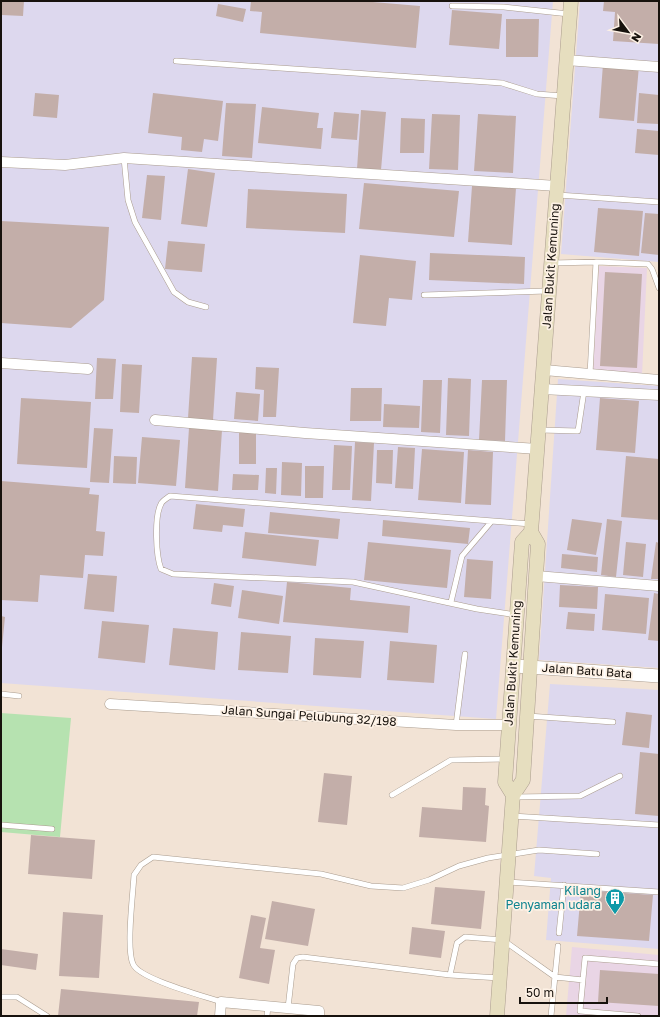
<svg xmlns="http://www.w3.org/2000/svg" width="660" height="1017" viewBox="0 0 660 1017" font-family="'Golos Text',sans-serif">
<rect width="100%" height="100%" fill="#f2e3d5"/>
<path fill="#e9d5e5" d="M599,266L647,268L642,375L593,371Z
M572,947L659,955V1016H566Z"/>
<path fill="#ddd8ee" d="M1,1H553L496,719L1,683Z
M580,1H659V262L561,254Z
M558,379L659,386V668L539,660Z
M550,684L659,690V949L546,940L551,878L534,876Z"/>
<path fill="#b6e2b0" d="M1,713L71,718L60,837L1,832Z"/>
<path fill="#c3aea9" d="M2,1H24L23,16L2,15Z
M251,1H361L420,6L416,48L260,33L262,12L250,11Z
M604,1H659V44L613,41L615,12L603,11Z
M218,4L246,9L243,22L216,16Z
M452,10L502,14L499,49L449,45Z
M506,19H539L538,57H506Z
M603,64L639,66L634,121L599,118Z
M35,93L59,95L57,118L33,116Z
M153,93L223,101L218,141L204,139L202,152L181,150L182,137L148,133Z
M639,93L659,95V124L637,123Z
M226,103L256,104L252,158L222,156Z
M262,107L319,113L317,128H323L321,149L258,143Z
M361,110L386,112L381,170L357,169Z
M334,112L359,114L357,140L331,138Z
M432,114L460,115L458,170L429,169Z
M478,114L516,116L513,173L474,171Z
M401,118L425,119L424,153H400Z
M637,129L659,131V155L635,153Z
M188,169L215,173L207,227L181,224Z
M147,175L165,176L161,220L142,218Z
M364,183L459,191L454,237L359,229Z
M472,186L516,188L512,245L468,242Z
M248,189L347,194L345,233L246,228Z
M598,208L643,211L639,256L594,252Z
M645,213L659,214V255L641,253Z
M1,221L109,227L104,300L71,328L1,323Z
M168,241L205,244L202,272L165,269Z
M430,253L525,257L524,284L429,280Z
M360,255L416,261L412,300L389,298L386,326L353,323Z
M605,272L642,274L637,368L600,366Z
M192,357L217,358L213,420L188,418Z
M97,358L116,359L113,399H95Z
M122,364L142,365L139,413L120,412Z
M256,367L279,368L276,417H263L264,390L255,389Z
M448,378L471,379L469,436L446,435Z
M423,380H442L440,433L421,432Z
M482,380H507L505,441L479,440Z
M351,388H382L381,421H350Z
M236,392L260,394L258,421L234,419Z
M21,398L91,402L87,468L17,464Z
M600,398L639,401L635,453L596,450Z
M384,404L420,406L419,428L383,427Z
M94,428L113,429L109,483L90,482Z
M189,428L222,430L218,491L185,488Z
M239,433H256V464H239Z
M142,437L180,440L176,486L138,483Z
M355,442L374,443L371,501L352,500Z
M334,445L352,446L350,490H332Z
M398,447L415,448L413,489L395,488Z
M422,449L464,452L461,503L418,500Z
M377,450H393L392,484L376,483Z
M468,450L493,452L491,505L465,504Z
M114,456L137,457L136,484L113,483Z
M626,456L659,459V520L621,517Z
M282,462L302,463L301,496L281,495Z
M305,466H324L323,498H305Z
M266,468H277L276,494L265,493Z
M233,474L259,475L258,490H232Z
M1,481L90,488L89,494L99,495L96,531L105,532L103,556L85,555L83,578L40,575L38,602L1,600Z
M196,504L245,509L243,527L223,525L222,532L193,529Z
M270,512L340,519L338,539L268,533Z
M572,519L602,523L596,555L567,550Z
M607,519L622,521L616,577L601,575Z
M383,520L470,528L468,544L382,536Z
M245,532L319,540L316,566L242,558Z
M368,542L451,550L447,588L364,580Z
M626,542L646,544L643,577L623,575Z
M656,542L659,543V579H651Z
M562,554L598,557L597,572L561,568Z
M467,559L493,561L491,599L464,597Z
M88,574L117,576L114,612L84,609Z
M287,582L351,588L350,600L410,606L408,633L283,622Z
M214,583L234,586L231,607L211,604Z
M560,585L598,587L597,609L559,607Z
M242,590L283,596L279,624L238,618Z
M654,593L659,594V641L648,640Z
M605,594L649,598L646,634L602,630Z
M568,612L595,614L594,631L566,629Z
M1,616L5,617L2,647H1Z
M102,621L149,625L145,663L98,658Z
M173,628L218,632L215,670L169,665Z
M241,632L291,636L288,673L238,670Z
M315,638L364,641L361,678L313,675Z
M390,641L437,645L434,683L387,680Z
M626,712L652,715L649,748L622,745Z
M640,752L659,754V816L635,814Z
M324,773L352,776L347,825L318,822Z
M463,787L486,788L485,805L489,806L486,842L419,837L422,807L462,810Z
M31,835L95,840L92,879L28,874Z
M435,887L485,891L481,929L431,924Z
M581,890L653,895L649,941L577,936Z
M272,901L315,909L308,946L265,939Z
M63,912L103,915L99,978L59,976Z
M251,915L266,918L260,948L275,950L269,984L239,978Z
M412,927L445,931L441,958L409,954Z
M1,949L38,954L36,970L1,965Z
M600,970L659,974V1006L598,1002Z
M61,989L199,1002L197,1016H58Z"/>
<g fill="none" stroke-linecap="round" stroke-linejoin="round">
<g stroke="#aa9c8e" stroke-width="6">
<path id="service" d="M452,6L504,7L569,14
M176,61L502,83L537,94L563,96
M124,158L128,200L135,222L174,292L188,302L206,307
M558,195L659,202
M596,262L648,264L652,269L659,288
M552,263L596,262L590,374
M424,295L547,291
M540,430L578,431L584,391
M451,602L462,556L491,522
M516,615L477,609L353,582L173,574L161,569C156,556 154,517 161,504C162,501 166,499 170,496L531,524
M1,694L19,696
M528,716L613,722
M456,725L465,654
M392,795L451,760L505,759
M514,797L580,796L620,776
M512,816L659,825
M1,825L52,829
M508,882L659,892
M559,933L564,885
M450,975L457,943L465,937L503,940L555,977L583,980
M1,997H17L47,1016
M221,1002C204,996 139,979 133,964C126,949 133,894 134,875L141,865L153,857L321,874L371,886L403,888L429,880L459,866L488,858L539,850L597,854
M288,1008L293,964L297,958L303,957L450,975L500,978
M267,1016L268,1006
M551,1016L558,946
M638,1016L580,1011L585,958L659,964"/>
</g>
<g stroke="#aa9c8e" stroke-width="11">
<path id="minor" d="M566,60L659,67
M1,162L65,165L124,158L557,186
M1,363L88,369
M544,370L659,380
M542,389L659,395
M155,420L305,433L538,449
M536,576L659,586
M110,704L456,725H509
M220,1016L221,1002L319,1011V1016"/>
</g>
<g stroke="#aa9c8e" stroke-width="14">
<path id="tertiary" d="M515,666L659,676"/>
</g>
<g stroke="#aa9c8e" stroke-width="15">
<path id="secondary" d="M513,795L505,782L522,542L531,532
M497,1016L513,795L523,780L538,544L531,532L571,1"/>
</g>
<use href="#service" stroke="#fff" stroke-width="5"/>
<use href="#minor" stroke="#fff" stroke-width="10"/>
<use href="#tertiary" stroke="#fff" stroke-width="13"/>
<use href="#secondary" stroke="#e6debf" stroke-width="14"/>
</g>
<defs>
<g id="building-pin" transform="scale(1)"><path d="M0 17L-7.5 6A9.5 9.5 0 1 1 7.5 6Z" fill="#0f9aa8" stroke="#fdf1e5"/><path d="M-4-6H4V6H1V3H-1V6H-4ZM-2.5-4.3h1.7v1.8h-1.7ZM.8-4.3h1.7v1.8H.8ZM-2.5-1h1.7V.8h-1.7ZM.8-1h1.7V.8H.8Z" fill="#fff"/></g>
</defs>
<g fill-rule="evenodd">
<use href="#building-pin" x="615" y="898"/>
</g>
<g text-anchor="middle" stroke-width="3.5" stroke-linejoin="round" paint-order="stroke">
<g font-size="12" fill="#17120d" stroke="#fdf1e5">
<text transform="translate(551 266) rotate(-86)" y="4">Jalan Bukit Kemuning</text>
<text transform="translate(513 663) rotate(-86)" y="4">Jalan Bukit Kemuning</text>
<text transform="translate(587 671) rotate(4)" y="4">Jalan Batu Bata</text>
<text transform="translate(309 716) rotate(4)" y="4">Jalan Sungai Pelubung 32/198</text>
</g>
<g font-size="12" fill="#0d838f" stroke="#fdf1e5" text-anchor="end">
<text x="601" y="895">Kilang<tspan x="601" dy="14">Penyaman udara</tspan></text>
</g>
</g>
<rect width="660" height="1017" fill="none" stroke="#17120d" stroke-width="4"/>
<g transform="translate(628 32) rotate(122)" stroke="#fdf1e5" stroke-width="3" paint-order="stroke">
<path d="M0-3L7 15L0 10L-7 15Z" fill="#17120d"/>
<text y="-6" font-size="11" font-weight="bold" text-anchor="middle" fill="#17120d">N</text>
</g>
<path d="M520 997v6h87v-6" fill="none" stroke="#17120d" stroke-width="2"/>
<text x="526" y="997" font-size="12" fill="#17120d" stroke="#fdf1e5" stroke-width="3" paint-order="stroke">50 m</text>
</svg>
